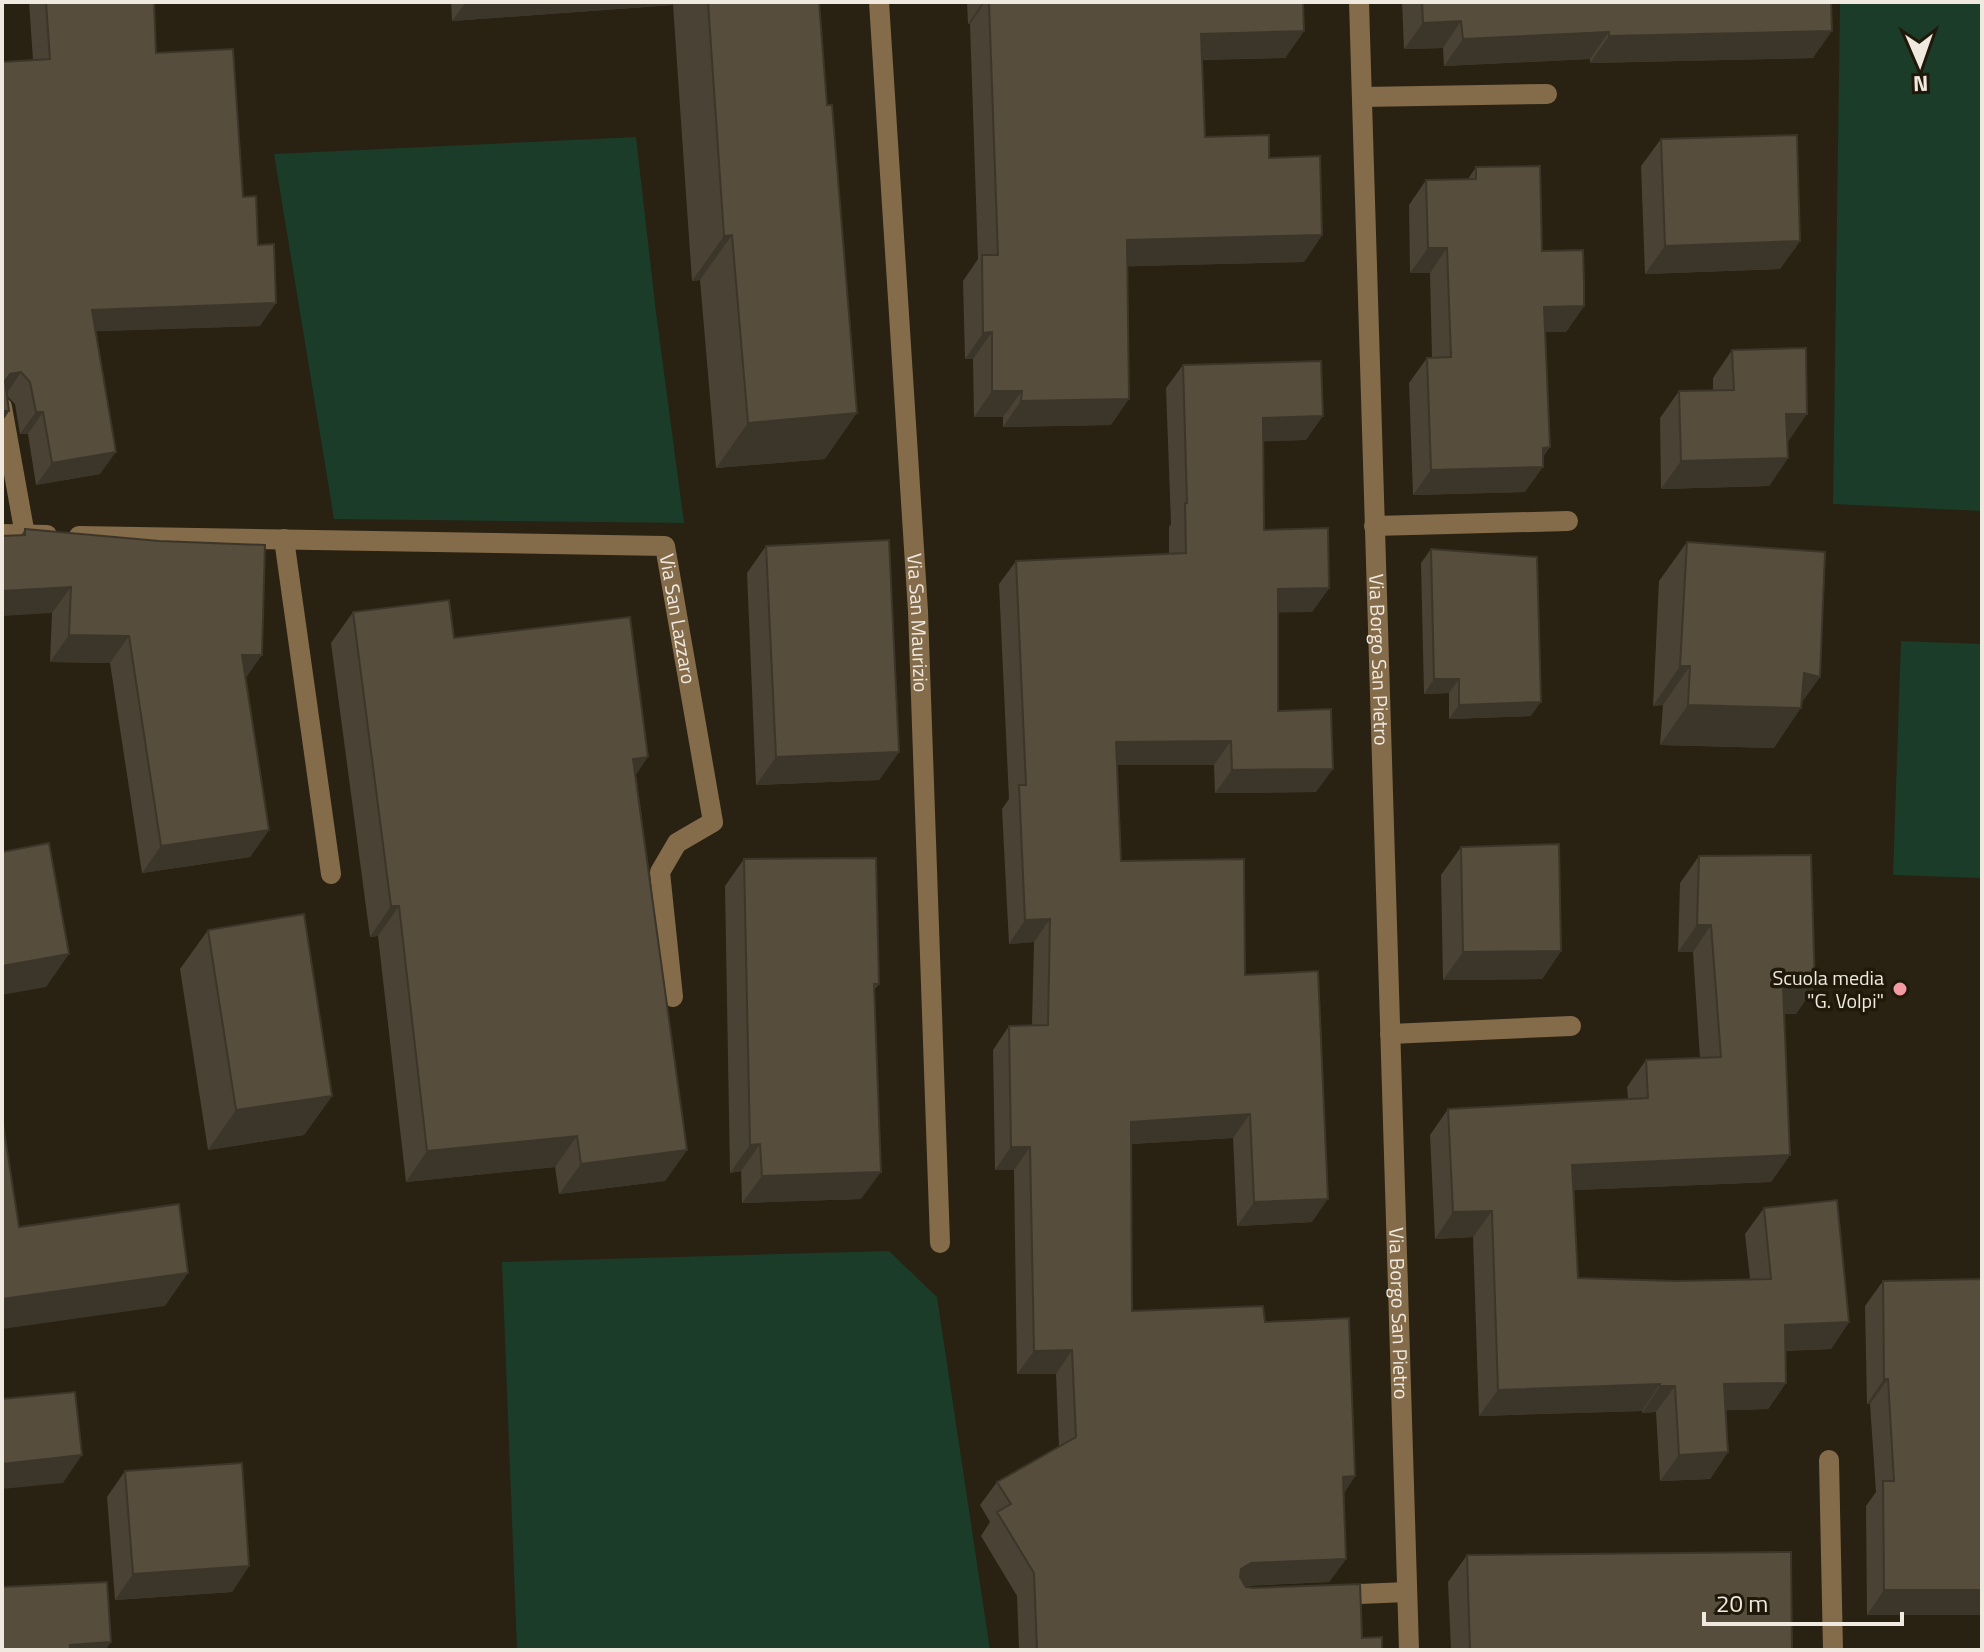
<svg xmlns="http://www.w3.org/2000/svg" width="1984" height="1652" viewBox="0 0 1984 1652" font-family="'Titillium Web',sans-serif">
<rect width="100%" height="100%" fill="#292112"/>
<path fill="#1b3c28" d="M1840,2H1982V511L1833,504Z
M636,137L656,312L684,523L334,519L274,154Z
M1901,641L1982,644V878L1893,875Z
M889,1251L937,1297L990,1650H517L502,1262Z"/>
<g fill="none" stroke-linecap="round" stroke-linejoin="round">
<g stroke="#846b49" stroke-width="20">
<path id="s1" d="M879,2L918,611L940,1243"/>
<path id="s2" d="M1359,2L1409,1650"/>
<path d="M1362,97L1547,94"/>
<path d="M2,407L25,535"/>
<path d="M1374,526L1568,521"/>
<path d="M2,534L47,535"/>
<path id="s3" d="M79,536L665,546L713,822L677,843L660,872L673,997"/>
<path d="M284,539L331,874"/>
<path d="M1390,1034L1571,1026"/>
<path d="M1829,1460L1833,1650"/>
<path d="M1335,1595L1407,1592"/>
</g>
</g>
<path fill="#4a4234" d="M29,2H154L156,53L243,197L260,326L96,331L100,474L36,485L28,434H20L15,404L7,396L9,411L2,422V62L33,60Z
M451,2H819L825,459L716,468L700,280L692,281L673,5L452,21Z
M967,2H1303L1304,31L1285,58L1202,60L1205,137L1269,158L1322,235L1304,262L1127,266L1111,425L1003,427V417H974L973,359H965L963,281L978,259L970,24H968Z
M1402,2H1831L1813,58L1590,63V59L1444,66L1443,48L1404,49Z
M1661,139L1800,241L1780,269L1645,274L1641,166Z
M1476,167L1542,251L1584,306L1566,332H1545L1543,457L1525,492L1413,495L1409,383L1427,358H1432L1430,273H1410L1409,205L1426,180L1468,179Z
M1732,350L1787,442L1788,458L1769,486L1661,489L1660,418L1679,391L1713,390V378Z
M1183,365L1306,440L1264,441V530L1329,588L1312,612H1278V711L1316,792L1215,793L1214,765H1117L1121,861L1245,975L1312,1222L1237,1226L1233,1138L1131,1144L1132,1311L1265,1322L1355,1476L1344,1493L1346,1559L1329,1582L1245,1586L1362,1638L1382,1650H1019L1017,1596L981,1536L990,1522L980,1505L997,1482L1059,1447L1056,1374H1017L1014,1170H995L993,1050L1009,1026L1032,1025L1034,942L1009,944L1002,809L1009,799L999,584L1016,561L1169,554V527L1171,524L1166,388Z
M25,529L246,678L269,830L250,857L142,873L110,663L50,662L52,613L21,535Z
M1687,542L1802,702L1774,748L1660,745L1663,705L1653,706L1659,581Z
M766,546L899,752L879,780L756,785L747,573Z
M1431,549L1531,716L1449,719V693L1424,694L1421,563Z
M353,612L454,638L636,775L687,1150L665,1181L559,1194L555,1167L406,1182L378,936L370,937L331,643Z
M1461,847L1561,951L1542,979L1443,980L1441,875Z
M1699,856L1796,1014H1784L1790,1155L1771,1182L1574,1190L1578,1278L1676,1281L1750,1279L1745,1234L1764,1208L1849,1322L1831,1349L1785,1351L1786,1383L1768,1409L1726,1410L1728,1452L1710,1479L1660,1481L1656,1412L1642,1413V1411L1479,1416L1473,1237L1435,1239L1430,1135L1448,1109L1628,1099L1627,1087L1646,1060L1700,1058L1693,952H1678L1680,883Z
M744,859L879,984L874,990L861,1199L742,1203L741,1171L730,1173L725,886Z
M208,930L332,1096L304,1135L208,1150L180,969Z
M1883,1281L1982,1615H1867L1866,1506L1876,1492L1870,1404H1867L1865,1306Z
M125,1471L249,1566L232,1592L115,1600L107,1497Z
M1467,1555L1792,1650H1451L1448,1582Z"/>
<path fill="#3c362a" d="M466,2H675L673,5L452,21Z
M983,2H985L970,24H968Z
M1461,21L1443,48L1404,49L1423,23Z
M1304,31L1285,58L1182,60L1201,34Z
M1832,31L1813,58L1590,63L1609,36Z
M1609,32L1590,59L1444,66L1463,39Z
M732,235L700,280L692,281L724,236Z
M1322,235L1304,262L1108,267L1127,240Z
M1800,241L1780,269L1645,274L1665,246Z
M1428,248H1447L1430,273H1410Z
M276,303L260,326L76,332L92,310Z
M1584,306L1566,332H1526L1544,307Z
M992,332L973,359H965L983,333Z
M21,372L6,395L2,386L10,374Z
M992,391H1022L1003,417H974Z
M1129,399L1111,425L1003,427L1021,401Z
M2,411H9L2,422Z
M36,412H43L28,434H20Z
M857,413L825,459L716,468L748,423Z
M1786,414H1807L1788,442Z
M1323,416L1306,440L1247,442L1263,418Z
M1550,447L1536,467H1543L1525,492L1413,495L1431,470Z
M116,452L100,474L36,485L52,463Z
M1788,458L1769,486L1661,489L1681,461Z
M71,587L52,613L2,616V591Z
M1329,588L1312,612L1261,613L1278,589Z
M69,635L129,636L110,663L50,662Z
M242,655H262L243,682Z
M1680,666H1690L1663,705L1653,706Z
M1804,673L1820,677L1798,708H1801L1774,748L1660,745L1688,705Z
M1434,679H1459L1449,693L1424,694Z
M1541,702L1531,716L1449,719L1459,705Z
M1231,741L1214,765H1099L1116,742Z
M899,752L879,780L756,785L776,757Z
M648,757L627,788L633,759Z
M1333,769L1316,792L1215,793L1232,770Z
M269,830L250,857L142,873L161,846Z
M391,906H399L378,936L370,937Z
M1050,919L1034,942L1009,944L1025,920Z
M1697,925H1711L1693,952H1678Z
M1561,951L1542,979L1443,980L1463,952Z
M69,954L46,987L2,995V966Z
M1815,987L1796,1014H1764L1783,988Z
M332,1096L304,1135L208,1150L236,1110Z
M1250,1114L1233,1138L1115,1145L1131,1122Z
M577,1136L555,1167L406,1182L427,1151Z
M760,1144L741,1171L730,1173L750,1145Z
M1011,1147H1030L1014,1170H995Z
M687,1150L665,1181L559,1194L581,1164Z
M1790,1155L1771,1182L1554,1191L1572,1165Z
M881,1172L861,1199L742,1203L762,1176Z
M1328,1199L1312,1222L1237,1226L1254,1202Z
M1492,1211L1473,1237L1435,1239L1453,1212Z
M188,1273L165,1306L2,1329V1299Z
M1849,1322L1831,1349L1766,1351L1785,1325Z
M1072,1350L1056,1374H1017L1034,1351Z
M1884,1379H1888L1870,1404H1867Z
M1786,1383L1768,1409L1706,1411L1724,1384Z
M1660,1384L1642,1411L1479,1416L1498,1390Z
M1660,1386H1675L1656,1412L1642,1413Z
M1728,1452L1710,1479L1660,1481L1679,1455Z
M82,1455L63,1483L2,1489V1464Z
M1355,1476L1339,1500L1343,1477Z
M1346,1559L1329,1582L1235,1586L1241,1569L1251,1563Z
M249,1566L232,1592L115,1600L133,1574Z
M1884,1590H1982V1615H1867Z
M111,1642L106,1650H66L70,1645Z"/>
<path fill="#564d3c" stroke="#3c362a" stroke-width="2" d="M46,2H154L156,53L233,49L243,197L256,196L258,245L274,244L276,303L92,310L116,452L52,463L43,412H36L30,382L21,372L10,374L5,381L9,411H2V62L50,59Z
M708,2H819L827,105H832L857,413L748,423L732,235L724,236Z
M989,2H1303L1304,31L1201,34L1205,137L1269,135V158L1320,156L1322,235L1127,240L1129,399L1021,401L1022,391H992V332L983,333L982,255H998Z
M1422,2H1831L1832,31L1609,36V32L1463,39L1461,21L1423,23Z
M1797,135L1800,241L1665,246L1661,139Z
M1540,166L1542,251L1583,250L1584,281V306L1544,307L1550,447L1543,448V467L1431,470L1427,358L1451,357L1447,248H1428L1426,180L1476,179V167Z
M1806,348L1807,414H1786L1788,458L1681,461L1679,391L1734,390L1732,350Z
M1321,361L1323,416L1263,418L1264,530L1328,528L1329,588L1278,589V711L1331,709L1333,769L1232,770L1231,741L1116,742L1121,861L1244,859L1245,975L1318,971L1328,1199L1254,1202L1250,1114L1131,1122L1132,1311L1263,1306L1265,1322L1349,1318L1355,1476L1343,1477L1346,1559L1251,1563L1241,1569L1240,1577L1246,1587L1253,1588L1360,1584L1362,1638L1382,1637V1650H1037L1034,1573L997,1512L1011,1504L997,1482L1076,1437L1072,1350L1034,1351L1030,1147H1011L1009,1026L1048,1025L1050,919L1025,920L1019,785H1026L1016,561L1186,553L1185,503H1187L1183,365Z
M25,529L159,541L265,545L262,655H242L269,830L161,846L129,636L69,635L71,587L2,591V536L25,535Z
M889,540L899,752L776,757L766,546Z
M1687,542L1825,552L1820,677L1804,673L1801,708L1688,705L1690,666H1680Z
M1431,549L1537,557L1541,702L1459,705V679H1434Z
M449,600L454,638L630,617L648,757L633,759L687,1150L581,1164L577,1136L427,1151L399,906H391L353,612Z
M49,843L69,954L2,966V852Z
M1559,844L1561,951L1463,952L1461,847Z
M1811,855L1815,987L1783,988L1790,1155L1572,1165L1578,1278L1676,1281L1771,1279L1764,1208L1837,1200L1849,1322L1785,1325L1786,1383L1724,1384L1728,1452L1679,1455L1675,1386H1660V1384L1498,1390L1492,1211L1453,1212L1448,1109L1648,1098L1646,1060L1721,1057L1711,925H1697L1699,856Z
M876,858L879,984H874L881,1172L762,1176L760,1144L750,1145L744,859Z
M304,914L332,1096L236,1110L208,930Z
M2,1117L19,1227L179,1204L188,1273L2,1299Z
M1982,1279V1590H1884L1883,1481H1894L1888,1379H1884L1883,1281Z
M75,1392L82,1455L2,1464V1399Z
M242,1463L249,1566L133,1574L125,1471Z
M1791,1552L1792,1650H1470L1467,1555Z
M107,1582L111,1642L70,1645V1650H2V1587Z"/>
<circle fill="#f49aa4" stroke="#201809" stroke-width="3" cx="1900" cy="989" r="8"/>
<g text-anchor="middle" stroke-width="7" stroke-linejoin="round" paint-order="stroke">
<g font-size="20" fill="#efe9e0" stroke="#201809">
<text dy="7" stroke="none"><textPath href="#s3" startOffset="660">Via San Lazzaro</textPath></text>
<text dy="7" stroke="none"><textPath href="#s1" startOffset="622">Via San Maurizio</textPath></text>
<text dy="7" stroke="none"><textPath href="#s2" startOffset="658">Via Borgo San Pietro</textPath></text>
<text dy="7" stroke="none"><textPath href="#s2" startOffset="1312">Via Borgo San Pietro</textPath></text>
</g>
<g font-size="20" fill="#efe9e0" stroke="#201809" text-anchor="end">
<text x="1884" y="985">Scuola media<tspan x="1884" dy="23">"G. Volpi"</tspan></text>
</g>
</g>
<rect width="1984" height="1652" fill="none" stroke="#efe9e0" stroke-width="8"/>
<g transform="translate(1920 64) rotate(178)" stroke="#201809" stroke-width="6" paint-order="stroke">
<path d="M0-6L14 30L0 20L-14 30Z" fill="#efe9e0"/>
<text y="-12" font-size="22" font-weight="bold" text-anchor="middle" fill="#efe9e0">N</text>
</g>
<path d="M1704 1612v12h198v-12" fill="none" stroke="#efe9e0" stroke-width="4"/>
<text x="1716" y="1612" font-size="24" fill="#efe9e0" stroke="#201809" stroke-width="6" paint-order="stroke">20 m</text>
</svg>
